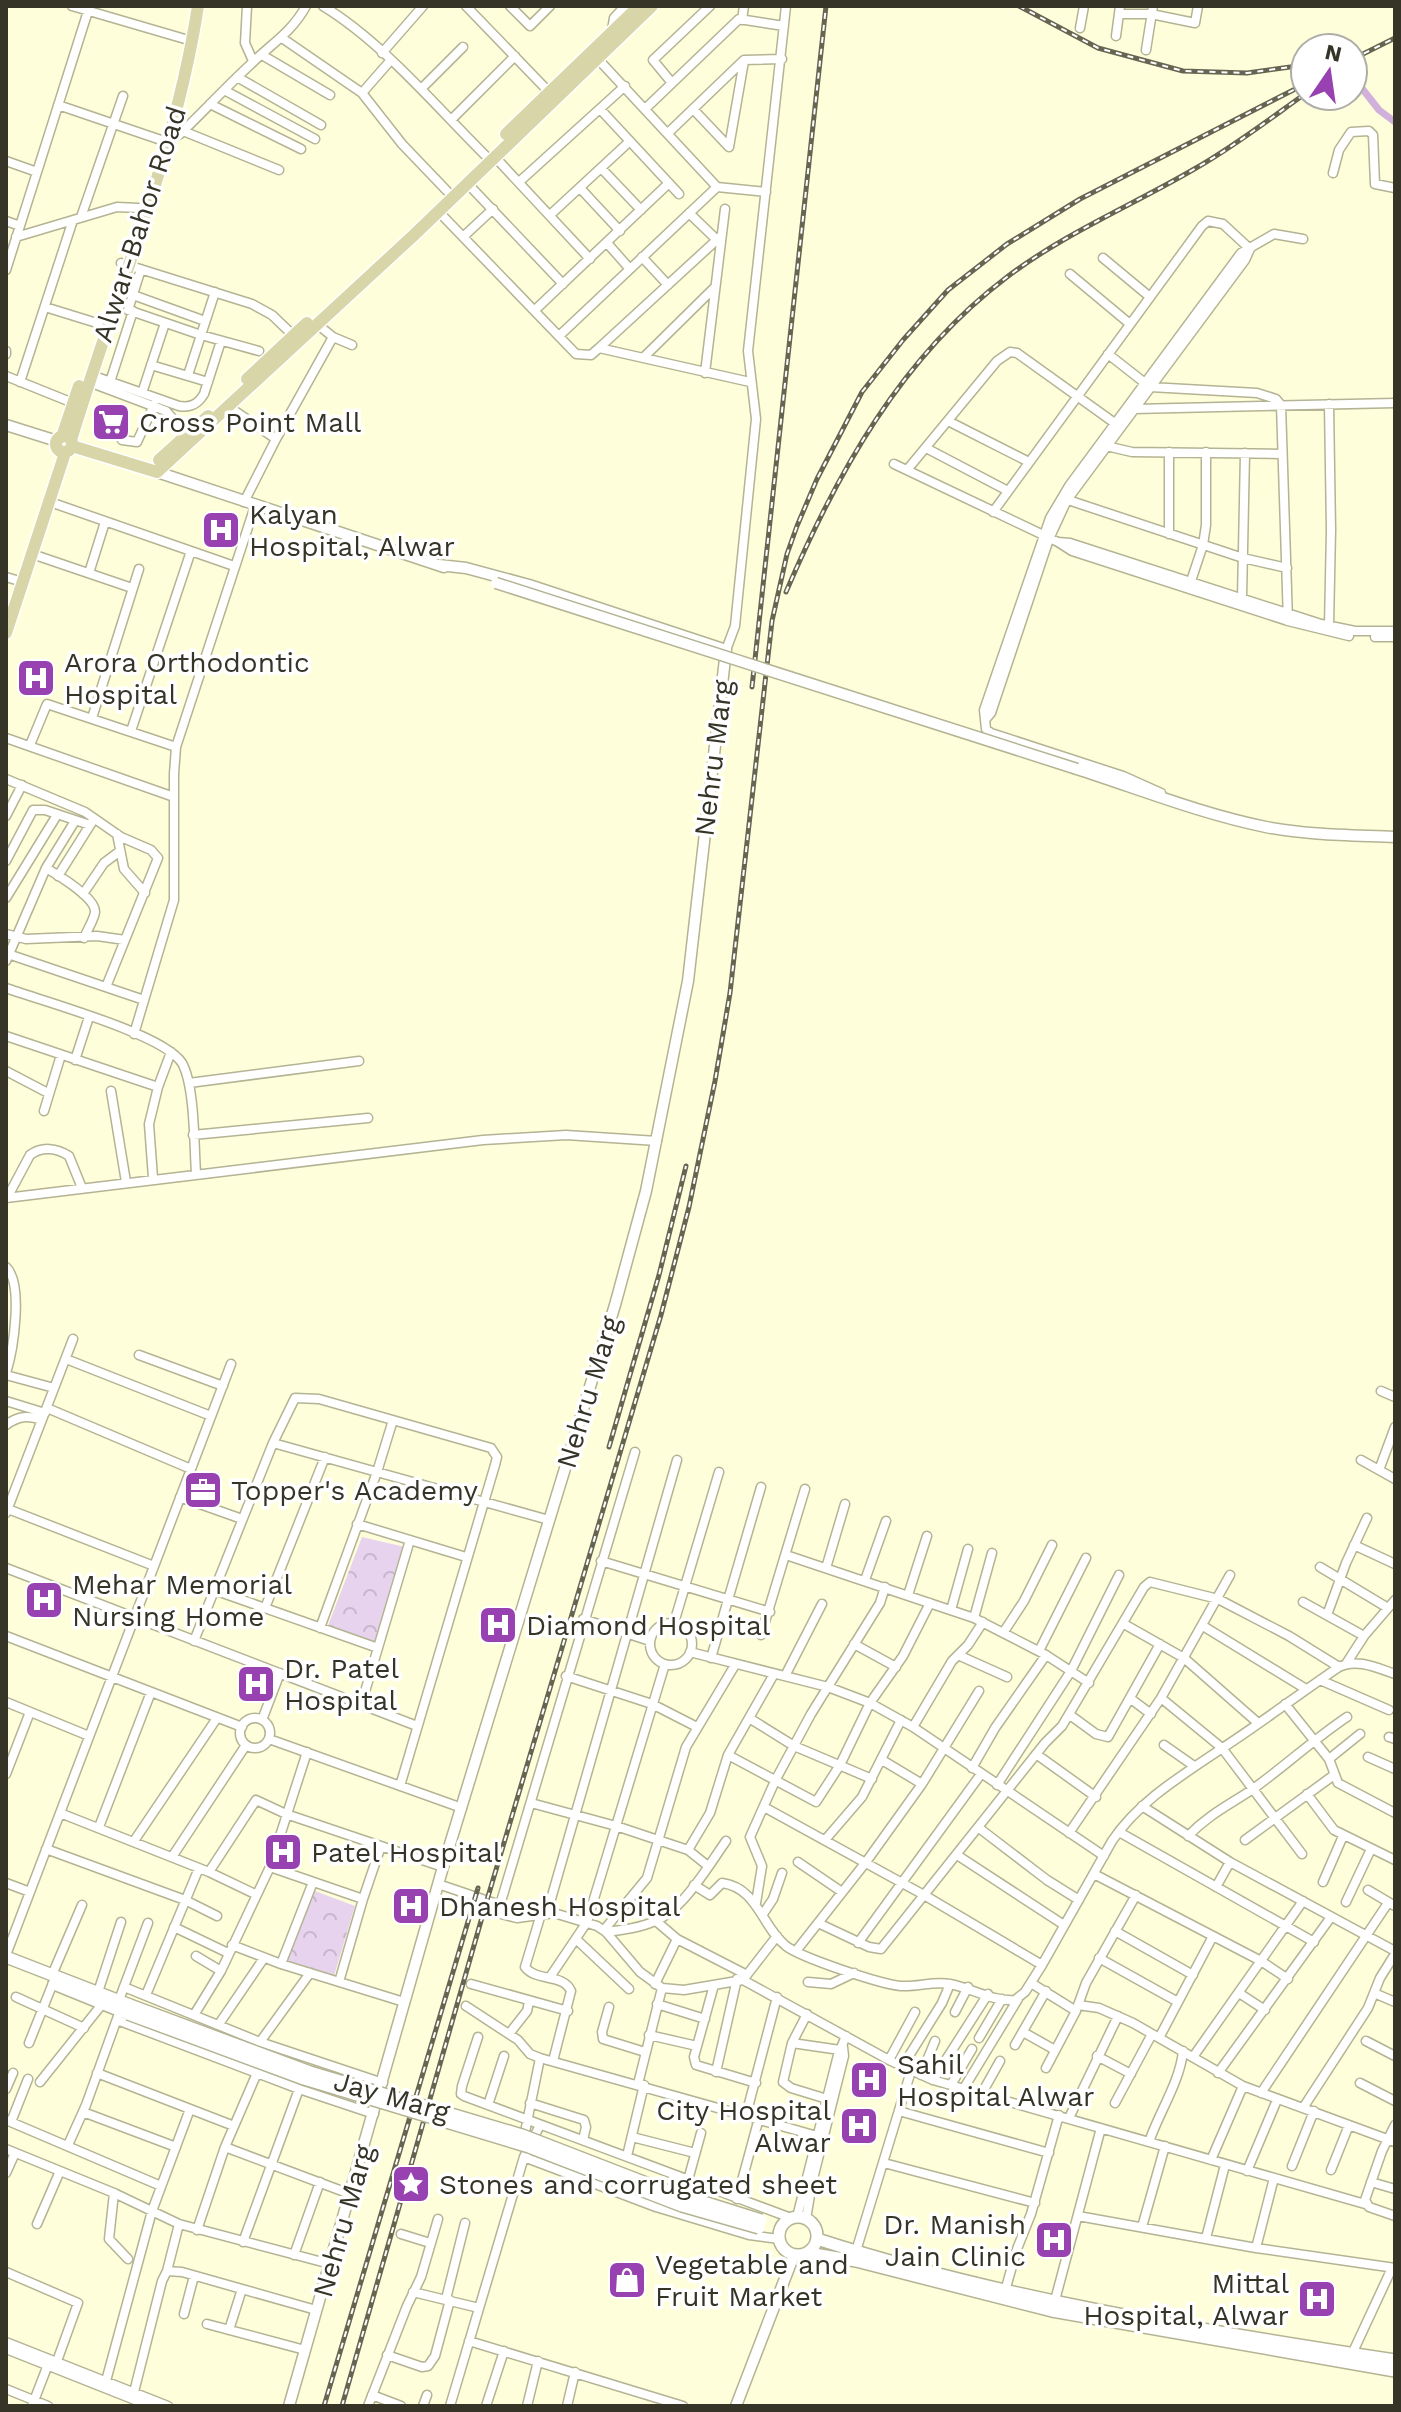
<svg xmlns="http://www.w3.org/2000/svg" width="1401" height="2412" viewBox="0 0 1401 2412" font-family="'Work Sans',sans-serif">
<defs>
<pattern id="park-crowns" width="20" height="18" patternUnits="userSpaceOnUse" patternTransform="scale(2)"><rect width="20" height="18" fill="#e8d3ef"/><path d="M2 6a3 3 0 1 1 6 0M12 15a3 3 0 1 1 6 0" fill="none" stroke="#c8b6cd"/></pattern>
</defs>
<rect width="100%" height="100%" fill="#fffedb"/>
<path fill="url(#park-crowns)" d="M362,1537L405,1547L376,1645L327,1628Z
M315,1891L355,1906L334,1976L286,1961Z"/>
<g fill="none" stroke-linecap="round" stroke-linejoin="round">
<path stroke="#d1b0dc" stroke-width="7" d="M1353,77L1379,110L1395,122"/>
<g stroke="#b4b393" stroke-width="11">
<path id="minor" d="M72,6L185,39
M247,6L245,43L253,61
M323,6C384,43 439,110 490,160
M466,6L549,92
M510,6L530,26L550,6
M1119,14H1151L1195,23L1198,6
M742,20L744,6
M1080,28L1084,6
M612,30L614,18L625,6
M1116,36L1120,6
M282,38L362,93L402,144L447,191
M1146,50L1153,6
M382,53L423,6
M262,55L330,95
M597,58L717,187
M237,77L321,125
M672,83L653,60L710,6
M421,89L463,47
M224,90L315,139
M362,93L390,61
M210,104L301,149
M58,105L161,140
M600,109L679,194
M645,109L739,19L784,26
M693,109L729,147L744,61
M451,120L515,56
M183,131L279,170
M668,133L744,60L782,59
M168,141L180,134C204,111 226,87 251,64C271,44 292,32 306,6
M494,156L590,259
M6,161L37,172
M601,168L641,210
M1333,173L1339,150L1351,132L1369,131L1373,135L1375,184L1395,188
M519,182L625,86
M467,183L563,284
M580,188L620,231
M438,211L576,354L591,355L599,348L750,382
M689,213L717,240
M550,215L630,141
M81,217L123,96
M6,221L20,226
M464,236L493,209
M16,237L117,207L139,208
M607,243L630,269
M642,257L668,285
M1103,258L1150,297
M121,263L252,304L272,315L297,339
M141,269L128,310L201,335L259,351
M6,270L88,11
M1070,274L1130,324
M133,295L205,321
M45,307L100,324
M535,310L669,183
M317,324L333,337L352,345
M559,336L717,187L766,192
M599,348L721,236
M6,351V354
M1108,354L1150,387L1257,393L1276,399L1281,405L1288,621
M643,358L715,287
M151,365L208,382
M705,373L725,209
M91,375L179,406C191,408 198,404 204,394L221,341
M188,375L215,292
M6,376L73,403
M20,382L72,223
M89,382L166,411L190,438
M110,382L133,311
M142,393L165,323
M1329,404L1331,530L1329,626
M229,407L276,439
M1134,409L1395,403
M948,421L1029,462
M122,440L137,442L154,405
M1106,446L1132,452L1282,454
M926,448L1008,491
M894,464L1058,542L1070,543L1321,624L1355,631H1395
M907,470L997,361L1010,352L1017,353L1116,424
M1062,498L1243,558L1287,568
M50,502L234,566
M244,502L276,439L333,337
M993,512L1202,226L1208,221L1223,224L1250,249
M1169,534V452
M1058,542L1072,551L1288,621L1349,636
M32,554L132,588
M89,573L105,522
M6,577L16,580
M1191,581L1203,545L1206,525V452
M1242,598L1245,453
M1375,637H1395
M726,650L735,626L756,419L748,351L786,6
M92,718L139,569
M985,720L991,713L1049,539L1067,500L1245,260L1250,249
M131,731L191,551
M6,738L174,797
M30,745L47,704L176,747
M6,779L85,812L121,837L151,850L158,858L106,987
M1161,793L1123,776L991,733L986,729L984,710L1050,518L1069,486L1241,253L1274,234L1303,239
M6,816L22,785
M117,834L124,869L145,893
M6,861L33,810H45L90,825
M46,868C58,875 96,898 95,912C94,920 87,930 84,938
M58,876L92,822
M83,894L104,863L120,851
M6,898L57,815
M6,934L26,939L97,936L125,940
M8,954L144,1000
M6,961L46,868L75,821
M6,988C42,1001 164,1034 182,1063C195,1086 194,1146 196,1173
M134,1034L174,900V774L176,747L255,506
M6,1036L158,1087
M75,1060L89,1017
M6,1071L48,1093
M189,1083L359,1061
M111,1091L126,1182
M44,1111L61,1055
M193,1135L368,1118
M153,1178L149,1124L158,1087L171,1052
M6,1198L483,1140L566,1135L657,1141
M7,1198L30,1155C42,1146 57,1148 69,1156L82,1188
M6,1267C24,1284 13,1351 6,1373
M139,1355L223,1386
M66,1359L211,1416
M6,1375L54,1388
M1381,1391L1395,1397
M6,1401L45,1413
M47,1408L191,1469
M6,1425C18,1416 28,1415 42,1420
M273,1443L549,1520
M635,1452L500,1905L501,1914L517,1918L554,1913L597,1926L606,1932L640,1972L662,1988L684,1990L743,1980L889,2060L933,2080L1365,2204
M1361,1460L1395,1479
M1379,1470L1395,1427
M180,1497L242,1519
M8,1509L154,1566
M6,1513L73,1339
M357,1524L466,1557
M1354,1545L1395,1564
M786,1555L974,1618L1046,1655L1089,1683
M601,1561L770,1612
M1320,1567L1388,1608
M6,1568L417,1726
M826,1568L845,1504
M865,1580L886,1521
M214,1590L378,1648
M908,1595L927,1536
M1303,1602L1364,1636
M265,1608L325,1457
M951,1610L968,1549
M1327,1615L1346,1563L1367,1518
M974,1618L992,1553
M583,1619L650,1641
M650 1644a21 21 0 1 1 42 0a21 21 0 1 1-42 0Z
M674,1623L719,1472
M1124,1624L1184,1658L1258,1723
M1203,1626L1306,1689
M320,1628L377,1472L393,1420
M1003,1633L1024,1601L1052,1545
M761,1635L805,1489
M6,1636L242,1727
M194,1641L273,1443L295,1398L319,1399L491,1448L497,1457L495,1465L400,1786
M854,1644L896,1667
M1039,1651L1086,1558
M690,1652L828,1687L870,1703L913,1727L1104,1856
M958,1655L1007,1677
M711,1658L761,1487
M1346,1664L1364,1636L1395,1600
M566,1676L652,1704L697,1727
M785,1676L822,1604
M1320,1680L1389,1710
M1161,1698L1222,1748L1302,1854
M1131,1699L1151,1714
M6,1702L89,1736
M1285,1704L1329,1759L1338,1783L1395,1813
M361,1705L410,1540
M1070,1715L1096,1734L1108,1737L1160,1644
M749,1718L794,1746L872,1779
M240 1733a15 15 0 1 1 30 0a15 15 0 1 1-30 0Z
M262,1720L280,1673
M913,1727L952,1661L968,1645L983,1622
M1389,1737L1395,1739
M269,1739L462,1808
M1164,1745L1194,1766
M1036,1754L1096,1797
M728,1755L816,1802L840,1765L870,1703L903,1656L930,1603
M1368,1757L1395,1769
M1329,1759L1360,1734
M882,1760L922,1784
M972,1768L995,1728L1046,1655
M6,1774L30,1712
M997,1785L1071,1671L1119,1575
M1307,1794L1334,1830L1395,1860
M531,1803L616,1826L688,1850L708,1866
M1142,1806L1230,1862L1395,1951
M764,1807L924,1895L1042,1965
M60,1813L209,1872L255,1894
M99,1827L151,1692
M979,1828L1047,1880L1079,1900
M1119,1832L1314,1942
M1069,1833L1161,1698L1230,1575
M1188,1836C1208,1815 1229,1805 1253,1789C1285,1766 1314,1739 1347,1717
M825,1840L862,1797L901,1720
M1245,1840L1334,1775
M134,1841L217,1718
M46,1849L185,1900L217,1916
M688,1850L710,1813L728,1755L774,1674
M957,1855L1064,1925
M172,1857L246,1745
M798,1862L842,1892
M270,1867L363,1899L339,1982
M209,1872L256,1800L286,1814L443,1867
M1094,1874L1261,1961L1288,1979
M1323,1882L1343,1836
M6,1883L30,1892
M438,1884L500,1905
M694,1885L710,1895L722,1883C758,1888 761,1926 786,1946C802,1958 880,1984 901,1986C918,1987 933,1981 950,1984C971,1988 994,2002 1015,2000L1025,1992L1042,1965L1112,1841C1139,1801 1181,1776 1221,1749C1261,1723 1299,1694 1339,1667C1357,1658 1377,1668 1395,1674
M1216,1887L1230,1862
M1368,1890L1395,1906
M363,1899L381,1846
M1346,1902L1371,1849
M756,1903L762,1866L750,1837L775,1781L811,1714L880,1603L885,1587
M547,1913L677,1460
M541,1914L525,1967C536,1982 563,1973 571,1991L553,2061
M763,1914L773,1899L782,1873
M656,1921L677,1939L747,1975
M818,1923L869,1947L881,1949L1045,1743L1062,1726L1144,1587L1150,1582L1218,1599L1289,1636L1339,1667
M174,1927L228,1953
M604,1930L647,1878L686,1747L735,1665
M1115,1931L1193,1975
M606,1932C622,1930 640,1928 655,1921C683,1910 709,1865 726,1841
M577,1940L629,1989
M858,1943L981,1774
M232,1945L281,1964L404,2002
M796,1951L866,1862L922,1784L979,1691
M6,1955L231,1364
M196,1956L221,1971
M1099,1958L1178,2002
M281,1964L313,1882
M52,1975L82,1905
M746,1976L777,1936
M550,1977L587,1922L665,1664
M808,1982L831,1984L854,1973
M1031,1983L1076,2011L1046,2068
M471,1984L568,2011
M655,1984L677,1939
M714,1985L694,2057L696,2065L756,2083
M124,1987L260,2042L383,2083
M98,1992L121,1922
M1239,1993L1265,2010
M1374,1993L1395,2002
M146,1995L199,1868
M16,1997L84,2028
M119,2000L148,1923
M657,2004L705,2019
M1078,2005L1099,2008L1133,2023L1243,2086L1395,2142
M466,2006L518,2040L530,2054L540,2058L817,2136
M609,2007L602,2032L603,2039L645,2052
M1077,2008L1086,1983L1136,1895
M955,2012L968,1987
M807,2014L792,2043L783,2082L791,2088L827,2099
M194,2015L221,1971L270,1867L307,1752
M117,2020L299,2089L374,2114
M219,2024L264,1958
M1023,2032L1055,2050
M509,2034L527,2011L529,2002
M649,2035L697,2046
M478,2037L462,2086L461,2094L464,2096L791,2218
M979,2038L1002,1999
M1159,2038L1213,1936
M1366,2041L1395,2056
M260,2042L310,1973
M29,2043L53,1983
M792,2043L840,2050
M1015,2045L1046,1991
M1097,2056L1131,2074
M1193,2057L1303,1901
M889,2060L915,2012
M902,2067L942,2003L950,1984
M716,2072L737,1979
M97,2073L234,2126
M1218,2073L1331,1917
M921,2075L935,2041
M933,2080L988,1994
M40,2082L103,2003
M1360,2083L1395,2101
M638,2084L662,1988
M951,2085L972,2049
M964,2088L1018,1999
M6,2089L13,2073
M982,2093L1000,2061
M1261,2093L1388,1903
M530,2103L584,2120L586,2127L583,2140
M1115,2103L1152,2034
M488,2105L504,2056
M1303,2108L1368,2008L1380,1978L1395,1954
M899,2111L1049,2153
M83,2112L176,2147
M746,2115L777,1997
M1069,2118L1118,2016
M6,2120L161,2186
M11,2122L28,2079
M1395,2125L1382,2151L1365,2200L1369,2207L1395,2216
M524,2137L540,2058
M632,2137L695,2153
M1149,2142C1159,2112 1180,2082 1183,2051
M68,2145L86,2105L118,2016
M225,2147L350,2194
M6,2149L114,2193L179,2224L330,2264
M627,2156L644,2085
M524,2157L656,2207L749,2235L779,2239
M1211,2160L1243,2086
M884,2163L1035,2203
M1292,2166L1314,2111
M1331,2170L1349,2125
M1247,2171L1277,2100
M6,2173L15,2153
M688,2180L701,2133
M1371,2182L1395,2189
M114,2193L109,2239L128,2259
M737,2199L759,2118
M1078,2216L1256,2248L1395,2268
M797,2217L838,2055L846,2036
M806,2219L812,2183L844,2056L843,2047
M37,2224L60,2171
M1142,2227L1165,2146
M197,2230L225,2147L257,2073
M401,2234L430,2243
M1206,2238L1225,2165
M243,2242L299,2089
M1256,2248L1274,2178
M856,2251L911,2071
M294,2255L320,2182
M167,2271L179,2224
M6,2272L78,2303L56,2364
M1005,2291L1017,2249L1031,2214L1059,2115
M413,2292L479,2308
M446,2299L465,2223
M1054,2304L1101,2128
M184,2314L194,2276
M207,2324L305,2350
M229,2330L242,2289
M469,2341L683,2406
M6,2342L168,2406
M6,2349L150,2406
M1352,2354L1392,2268
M387,2355L422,2367L428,2366L435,2356L450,2300
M106,2381L152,2211L190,2109
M6,2389L48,2406
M134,2392L162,2281L167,2271L182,2272L316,2310
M372,2395L401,2406
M32,2406L49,2362
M368,2406L407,2306L421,2277L438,2219
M423,2406L427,2395
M450,2406L524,2157L540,2125
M486,2406L504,2351
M527,2406L538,2361
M567,2406L575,2372"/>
</g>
<g stroke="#b4b393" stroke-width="13">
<path id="tertiary" d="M6,425L57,441
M157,472L444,567
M1077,769C1139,789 1202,814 1266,827C1308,835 1352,835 1395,837
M289,2406L443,1867L615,1305L646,1191L688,981L726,650L529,585L466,568L439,565
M736,2406L794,2255"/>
</g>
<g stroke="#b4b393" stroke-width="14">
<path id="secondary" d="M6,1957L130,2005
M54,1984L128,2014
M779 2236a19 19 0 1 1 38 0a19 19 0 1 1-38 0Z
M817,2239C1006,2300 1200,2330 1395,2360
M808,2253L856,2261L1052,2311L1395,2371"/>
</g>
<g stroke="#fff" stroke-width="15">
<path id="primary" d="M506,134L639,6
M247,379L307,323
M56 444a8 8 0 1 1 16 0a8 8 0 1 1-16 0Z
M62,437L79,386
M71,440C115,296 175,155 198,6
M72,446L157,472L414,235L652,6
M159,460L208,416
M6,633L65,453"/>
</g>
<use href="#minor" stroke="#fff" stroke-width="8"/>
<use href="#tertiary" stroke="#fff" stroke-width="10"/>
<use href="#secondary" stroke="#fff" stroke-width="11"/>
<use href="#primary" stroke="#d8d6a9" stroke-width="12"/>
<g stroke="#666552" stroke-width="5">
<path id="rail" d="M1019,6L1098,48L1183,71L1247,73L1305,65
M1353,59L1395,38
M786,592C837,473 901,357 1007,277C1065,233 1133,205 1196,168C1233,147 1267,121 1302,96
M752,687L826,6
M609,1447L659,1275L686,1166
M324,2406L478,1888
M342,2406L487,1900L661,1315L689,1207L715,1081L730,993L772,621L787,554L797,526L817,479L862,392L903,340L948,290L1007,244L1080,199L1305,84"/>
</g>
<use href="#rail" stroke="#fff" stroke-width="2" stroke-dasharray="6" stroke-linecap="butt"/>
<g stroke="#b4b393" stroke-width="13" stroke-linecap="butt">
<path id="tertiary-bridge" d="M496,583L1077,769"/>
</g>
<g stroke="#b4b393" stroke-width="14" stroke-linecap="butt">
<path id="secondary-bridge" d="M130,2005L310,2072L522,2135L659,2188L761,2220
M128,2014L304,2079L529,2147L682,2206L759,2228"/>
</g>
<use href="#tertiary-bridge" stroke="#fff" stroke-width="10"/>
<use href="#secondary-bridge" stroke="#fff" stroke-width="11"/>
</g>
<defs>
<g id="supermarket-square" transform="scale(2)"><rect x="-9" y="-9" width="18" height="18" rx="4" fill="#9742b0" stroke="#fff"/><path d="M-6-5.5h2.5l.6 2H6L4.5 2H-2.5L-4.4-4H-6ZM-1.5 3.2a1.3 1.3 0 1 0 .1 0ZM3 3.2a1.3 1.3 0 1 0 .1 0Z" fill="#fff"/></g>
<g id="hospital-square" transform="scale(2)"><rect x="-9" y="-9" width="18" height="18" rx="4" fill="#9742b0" stroke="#fff"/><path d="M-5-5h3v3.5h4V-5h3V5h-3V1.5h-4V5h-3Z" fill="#fff"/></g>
<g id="office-square" transform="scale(2)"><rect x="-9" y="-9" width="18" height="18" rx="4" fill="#9742b0" stroke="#fff"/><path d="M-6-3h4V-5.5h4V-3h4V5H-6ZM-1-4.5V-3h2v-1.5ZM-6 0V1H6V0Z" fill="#fff"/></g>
<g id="sight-square" transform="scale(2)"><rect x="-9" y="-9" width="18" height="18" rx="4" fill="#9742b0" stroke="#fff"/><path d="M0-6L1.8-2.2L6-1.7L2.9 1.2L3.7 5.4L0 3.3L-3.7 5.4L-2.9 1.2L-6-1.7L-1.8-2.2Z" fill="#fff"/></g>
<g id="shop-square" transform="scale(2)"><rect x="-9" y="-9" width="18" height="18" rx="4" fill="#9742b0" stroke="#fff"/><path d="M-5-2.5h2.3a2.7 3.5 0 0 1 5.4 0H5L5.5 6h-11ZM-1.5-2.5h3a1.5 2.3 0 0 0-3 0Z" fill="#fff"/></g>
</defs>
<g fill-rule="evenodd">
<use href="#supermarket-square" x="111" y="422"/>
<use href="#hospital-square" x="221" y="530"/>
<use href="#hospital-square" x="36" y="678"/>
<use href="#office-square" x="203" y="1490"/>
<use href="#hospital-square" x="44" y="1600"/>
<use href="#hospital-square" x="498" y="1625"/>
<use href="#hospital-square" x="256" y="1684"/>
<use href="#hospital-square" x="283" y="1852"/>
<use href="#hospital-square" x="411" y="1906"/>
<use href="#hospital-square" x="869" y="2080"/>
<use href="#hospital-square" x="859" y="2126"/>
<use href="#sight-square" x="411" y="2184"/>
<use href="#hospital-square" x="1054" y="2240"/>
<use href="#shop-square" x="627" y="2280"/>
<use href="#hospital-square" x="1317" y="2299"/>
</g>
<g text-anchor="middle" stroke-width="7" stroke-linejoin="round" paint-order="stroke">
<g font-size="28" fill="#353427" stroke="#fff">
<text transform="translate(139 224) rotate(-72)" y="10">Alwar-Bahor Road</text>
<text transform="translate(713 758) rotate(-83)" y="10">Nehru Marg</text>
<text transform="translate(588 1392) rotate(-73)" y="10">Nehru Marg</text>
<text transform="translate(392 2096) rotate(16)" y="10">Jay Marg</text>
<text transform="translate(343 2221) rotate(-74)" y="10">Nehru Marg</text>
</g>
<g font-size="28" fill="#353427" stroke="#fff" text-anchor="start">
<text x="139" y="432">Cross Point Mall</text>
<text x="249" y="524">Kalyan<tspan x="249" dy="32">Hospital, Alwar</tspan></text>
<text x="64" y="672">Arora Orthodontic<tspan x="64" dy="32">Hospital</tspan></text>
<text x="231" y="1500">Topper's Academy</text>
<text x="72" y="1594">Mehar Memorial<tspan x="72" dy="32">Nursing Home</tspan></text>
<text x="526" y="1635">Diamond Hospital</text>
<text x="284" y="1678">Dr. Patel<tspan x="284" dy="32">Hospital</tspan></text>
<text x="311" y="1862">Patel Hospital</text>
<text x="439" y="1916">Dhanesh Hospital</text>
<text x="897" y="2074">Sahil<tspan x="897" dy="32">Hospital Alwar</tspan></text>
<text x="831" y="2120" text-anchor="end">City Hospital<tspan x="831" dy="32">Alwar</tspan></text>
<text x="439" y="2194">Stones and corrugated sheet</text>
<text x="1026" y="2234" text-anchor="end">Dr. Manish<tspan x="1026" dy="32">Jain Clinic</tspan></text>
<text x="655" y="2274">Vegetable and<tspan x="655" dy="32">Fruit Market</tspan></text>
<text x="1289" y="2293" text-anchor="end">Mittal<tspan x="1289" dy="32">Hospital, Alwar</tspan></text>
</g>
</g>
<rect width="1401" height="2412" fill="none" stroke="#353427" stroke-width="16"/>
<g transform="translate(1329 72) rotate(13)"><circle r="38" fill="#ffffff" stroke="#aeaea9" stroke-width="2"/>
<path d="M0-6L14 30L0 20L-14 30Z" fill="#9742b0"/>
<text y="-12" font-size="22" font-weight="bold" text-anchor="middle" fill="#353427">N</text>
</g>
</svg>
